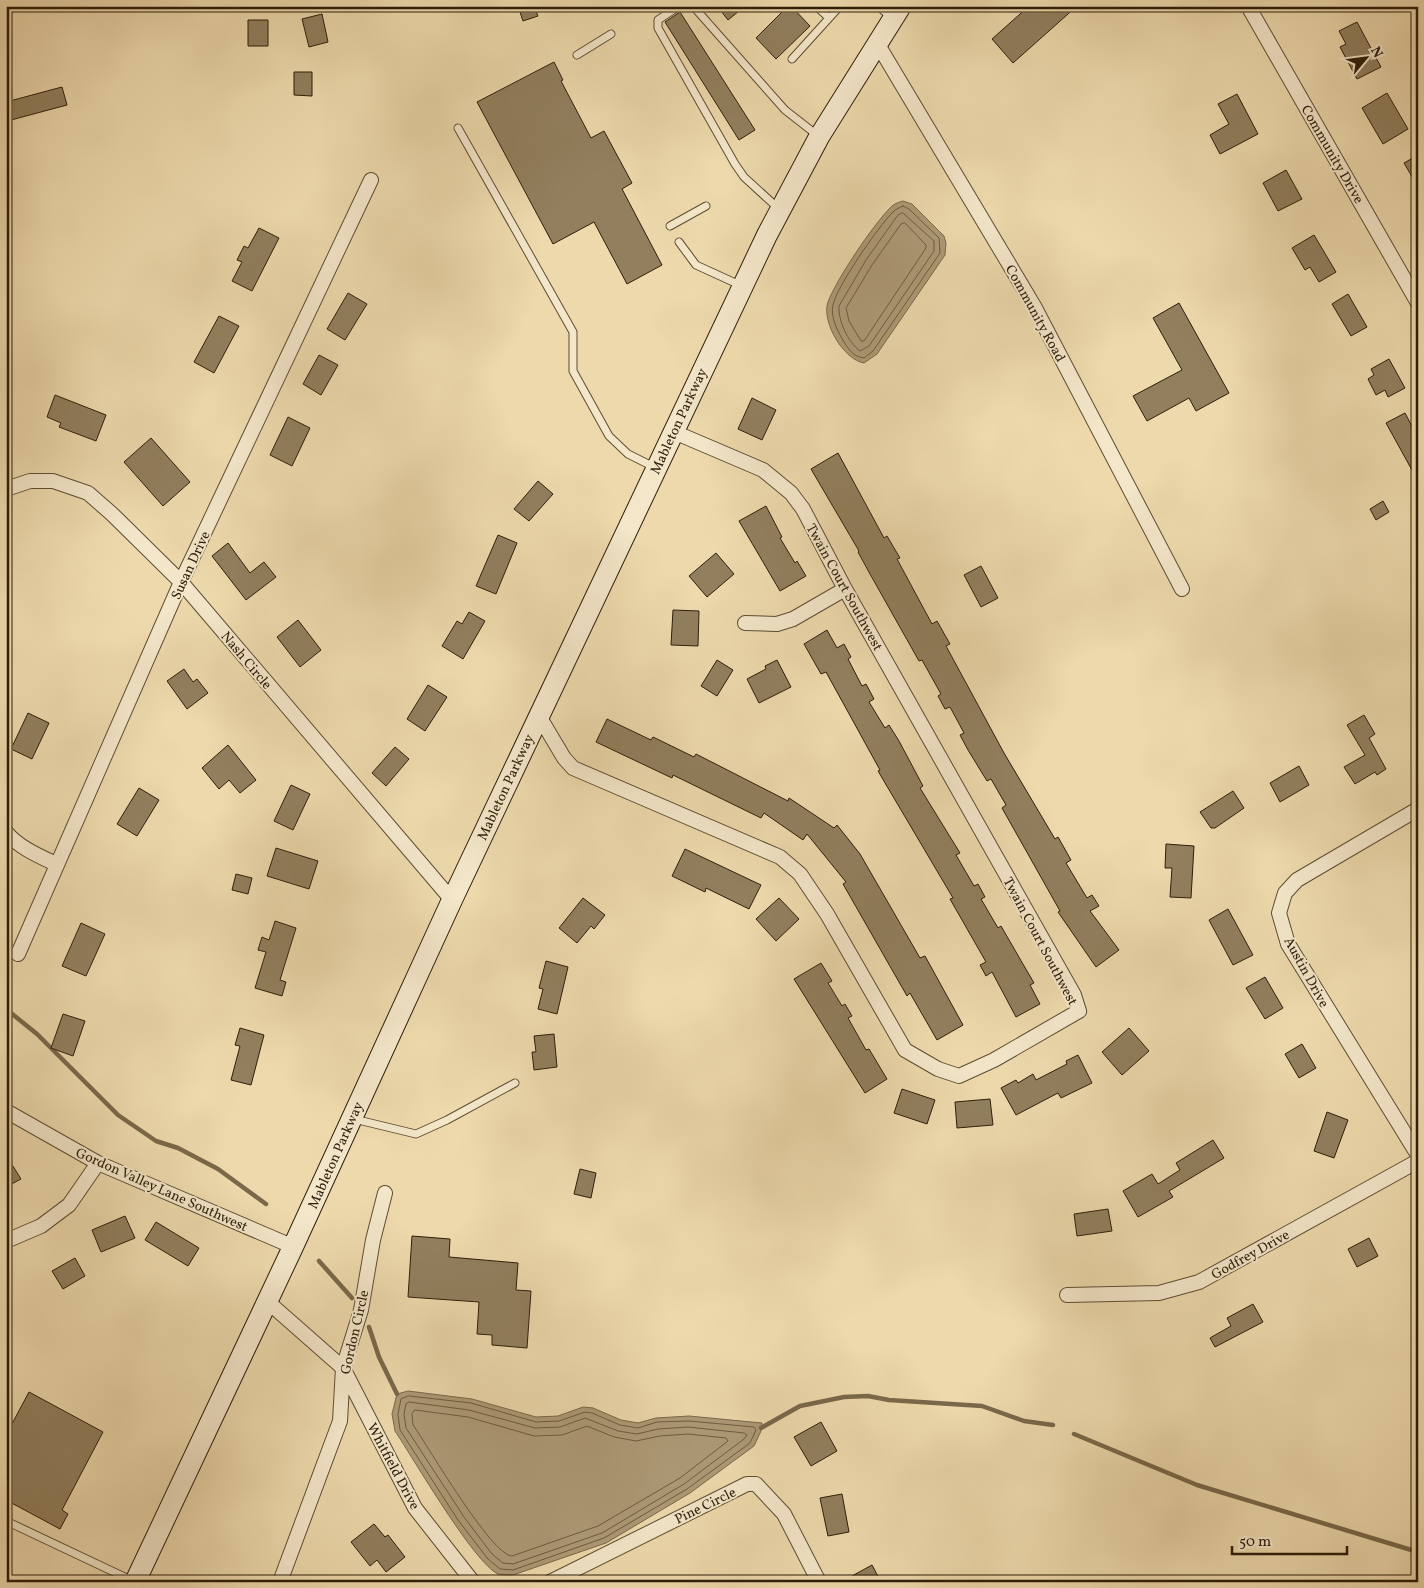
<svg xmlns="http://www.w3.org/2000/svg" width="1424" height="1588" viewBox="0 0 1424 1588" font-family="Vollkorn,serif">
<rect width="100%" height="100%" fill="#edd9ac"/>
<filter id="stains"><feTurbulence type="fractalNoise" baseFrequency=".004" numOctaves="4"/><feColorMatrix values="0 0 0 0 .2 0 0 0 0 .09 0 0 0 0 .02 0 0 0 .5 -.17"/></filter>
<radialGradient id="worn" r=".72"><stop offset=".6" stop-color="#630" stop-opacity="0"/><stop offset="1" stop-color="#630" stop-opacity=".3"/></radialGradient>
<path fill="#ac9975" stroke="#79684a" d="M903,201L912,204L944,236L946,243L945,255L877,354L864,363C844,360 821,322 828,302C836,280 873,225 890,208C893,204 899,202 903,201Z
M408,1391L472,1399L536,1417L558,1416L583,1407L593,1408L621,1420L638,1423L656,1418L689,1416L762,1423L761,1431L754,1446L690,1493L606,1543L513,1575C509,1575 502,1575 498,1574C474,1563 413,1458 395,1431L392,1414L397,1394Z"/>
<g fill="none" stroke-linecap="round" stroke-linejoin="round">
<path stroke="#6c5c3f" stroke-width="1" d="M903,206L909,209L939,238L940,253L873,351L864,358C854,357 849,350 844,342C838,332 830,317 833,305C837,286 878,227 893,212C896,209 899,208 903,206Z
M903,213L934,241V251L869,346L860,351C848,342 838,321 839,306L866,260L898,215Z
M905,223L926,245V248L864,341H861L849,321L846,308L872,265L901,224Z
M409,1396L471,1403L536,1422L559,1421L585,1412L592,1413L620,1425L638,1428L657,1422L689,1421L754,1427L756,1430L750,1443L687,1489L604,1538L513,1570L500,1569L488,1559L458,1520L400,1430L398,1414L401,1399Z
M409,1402L469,1410L535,1428L560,1427L585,1418L618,1431L637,1434L658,1429L688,1427L744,1433L747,1435L744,1439L684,1484L602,1533L513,1564L503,1563L492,1554L464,1517L406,1428L404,1414L406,1404Z
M415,1410L468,1417L534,1436L562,1435L587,1426L614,1437L636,1441L660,1436L688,1434L726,1438L728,1441L680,1478L598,1526L512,1556C491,1555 428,1446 413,1425L412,1414Z"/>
<path stroke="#79684a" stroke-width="4.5" d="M6,1009L37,1034L118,1115L156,1141L178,1148L218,1169L266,1204
M319,1261L352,1298
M369,1327L379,1357L397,1394
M761,1428L800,1406L844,1397L868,1396L889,1400L982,1406L1024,1421L1053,1425
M1074,1434L1197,1485L1418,1552"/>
</g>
<path fill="#917f5e" stroke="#2d1e09" d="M518,6H534L538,16L523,21Z
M717,6H745L728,20Z
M788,6H791L810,26L776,59L756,38Z
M1029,6H1077L1013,63L992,39Z
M680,12L755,130L739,140L665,22Z
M322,14L328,42L309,47L302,19Z
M248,20H268V46H248Z
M1357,22L1381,67L1357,79L1340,47L1346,44L1339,31Z
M554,62L563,80L561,81L591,138L604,131L632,183L622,189L662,265L627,284L594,222L553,244L477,102Z
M294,72H312V96L294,95Z
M62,87L67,105L11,120L6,102Z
M1387,93L1408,129L1383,144L1362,108Z
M1237,94L1258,134L1220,154L1210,135L1229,124L1218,104Z
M1418,155V187L1404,163Z
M1286,170L1302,199L1278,211L1263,183Z
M259,228L279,238L252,291L232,281L242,262L237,260L244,246L248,248Z
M1314,235L1336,272L1319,282L1310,267L1305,270L1292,248Z
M348,293L367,304L345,340L327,329Z
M1348,294L1367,327L1351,336L1332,304Z
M1179,303L1229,393L1196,411L1189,398L1147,421L1133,396L1182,370L1153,318Z
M219,316L239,326L214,373L194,362Z
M319,355L338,365L321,395L303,384Z
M1389,359L1405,388L1388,397L1385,390L1376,395L1368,379L1374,375L1371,369Z
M55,395L106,415L96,441L59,427L61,423L47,417Z
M752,398L776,410L762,440L738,429Z
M1405,413L1418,438V481L1386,423Z
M288,417L310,428L292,466L270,455Z
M151,438L190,482L163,506L124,462Z
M838,453L884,538L887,536L900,558L897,559L932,624L937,621L950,644L946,646L1004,753L1055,839L1058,837L1071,860L1066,863L1087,898L1092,895L1099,906L1090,911L1119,950L1096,967L1058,912L1060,911L1002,808L1006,805L991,779L987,781L968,750L960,735L964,733L950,707L945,709L938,696L941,694L922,660L919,661L870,574L858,552L859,551L811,469Z
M538,481L553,494L529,521L514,509Z
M1383,501L1389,512L1376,520L1370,509Z
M766,506L782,537L780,538L795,563L797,561L806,576L780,591L739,521Z
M498,535L517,543L496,594L476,586Z
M228,543L250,573L264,562L276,577L246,600L212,556Z
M716,553L734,574L707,597L689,576Z
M981,566L998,598L981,607L964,575Z
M673,610L699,611L698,646L671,645Z
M469,612L485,621L463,659L442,646L457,621L462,624Z
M298,620L321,650L300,667L277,637Z
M827,630L837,648L844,644L851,657L848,659L862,686L866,684L874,699L869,702L885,728L889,725L899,741L923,786L920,788L960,853L956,855L974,886L978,884L985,897L981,899L998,928L1001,926L1027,971L1034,983L1030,985L1040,1004L1016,1017L992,972L986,976L980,965L986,962L950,899L953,898L878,771L880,770L826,672L821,674L804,644Z
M717,660L733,670L717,696L701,686Z
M777,660L791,687L759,703L747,679L766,669L765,666Z
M184,669L193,682L197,679L208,693L187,709L167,681Z
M428,685L447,697L425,731L407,719Z
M28,713L49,723L32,759L11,749Z
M1364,715L1375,734L1369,738L1386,769L1377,775L1375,772L1355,784L1344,767L1365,755L1347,725Z
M607,719L651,740L653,737L694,757L696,754L788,801L789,798L834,828L837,825L860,854L920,958L925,956L963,1025L937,1040L910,993L907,996L843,884L846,882L807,834L803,840L764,813L761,818L673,775L672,778L596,742Z
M228,745L256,780L240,793L229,780L219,789L202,768Z
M395,747L409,759L386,786L372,773Z
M1299,766L1309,785L1280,802L1270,783Z
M291,785L310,794L293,830L274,821Z
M139,788L159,800L137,836L117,824Z
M1233,791L1244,808L1215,828H1211L1200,812Z
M1166,844L1194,846L1191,898L1170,897L1172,868H1165Z
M276,848L318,861L309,889L267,876Z
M685,849L761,885L749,909L706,888L705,892L672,876Z
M236,874L252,878L248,894L232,890Z
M583,898L605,915L594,929L591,926L577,943L559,928Z
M779,898L799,919L776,941L756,919Z
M1228,909L1253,955L1233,965L1209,920Z
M275,921L296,928L280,980L286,982L282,996L255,988L266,952L258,950L262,937L269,940Z
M81,923L105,934L86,976L62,966Z
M546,961L568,967L557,1014L538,1009L543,989L539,988Z
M821,963L832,981L828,983L842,1006L845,1004L852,1016L848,1018L866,1050L869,1049L887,1079L865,1093L794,979Z
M1265,977L1283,1008L1265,1019L1246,988Z
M63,1014L85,1021L73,1056L51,1048Z
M240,1028L264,1035L251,1085L231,1080L240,1046L235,1045Z
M1129,1028L1149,1051L1122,1075L1102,1052Z
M554,1034L557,1067L534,1070L532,1052H536L534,1036Z
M1302,1044L1316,1068L1299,1078L1285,1054Z
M1078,1055L1092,1083L1061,1098L1058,1093L1016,1115L1001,1088L1016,1080L1018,1083L1033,1074L1036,1080L1067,1064L1066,1061Z
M902,1089L935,1100L927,1124L894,1113Z
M990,1099L993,1125L957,1128L955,1102Z
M1327,1112L1348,1120L1334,1158L1314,1151Z
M1213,1140L1224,1158L1169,1191L1173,1197L1138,1217L1123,1191L1152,1174L1158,1184L1180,1170L1176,1163Z
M6,1155L21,1179L6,1187Z
M580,1169L596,1173L591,1198L574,1194Z
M1108,1209L1112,1231L1077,1236L1074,1214Z
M125,1216L135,1238L101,1252L92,1230Z
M156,1222L199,1248L188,1266L145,1240Z
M412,1236L450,1239L449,1257L518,1263L516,1290L531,1291L527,1348L492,1345V1335L477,1334L479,1302L408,1297Z
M1369,1238L1378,1256L1357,1267L1348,1249Z
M75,1258L85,1276L63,1289L52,1271Z
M1253,1304L1263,1322L1215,1347L1210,1338L1231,1326L1227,1318Z
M29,1392L103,1432L62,1510L68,1514L60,1529L6,1500V1435Z
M821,1422L837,1451L811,1466L794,1437Z
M842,1494L849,1532L828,1536L820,1498Z
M374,1524L385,1537L388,1535L405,1557L386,1572L377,1560L370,1566L351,1542Z
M872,1565L881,1582H841Z"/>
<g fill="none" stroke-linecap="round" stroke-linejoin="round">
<g stroke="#5d4d32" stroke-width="9">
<path id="lane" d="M679,6L658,20V28L735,164L744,177L779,209
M693,6L785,110L817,135
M816,6L829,18
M878,6L891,17
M577,55L611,34
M792,59L840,6
M458,128L573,332V371L609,436L628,454L656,468
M670,226L706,206
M679,242L696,265L742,286
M354,1119L416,1134L447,1120L515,1083
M6,1521L133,1581"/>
</g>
<g stroke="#5d4d32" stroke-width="16">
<path id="street" d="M1248,6L1418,303
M877,43L1034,306L1182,589
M6,489L30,481H53L88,493L112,514L181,582L452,900
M745,623L777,624L793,619L845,589
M539,716L564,758L573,768L780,857L800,874L827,914L905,1050L938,1069L959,1076L994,1060L1079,1011L1074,995L845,589L803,509L791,493L763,470L674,432
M1418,809L1297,880L1285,893L1279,913L1288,944L1418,1155
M6,832C18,847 39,856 56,864
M18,954L181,582L371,180
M6,1111L98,1163L294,1247
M6,1241L41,1226L69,1205L98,1163
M1067,1295L1159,1293L1199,1282L1418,1161
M268,1302L343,1368L415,1508L473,1582
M280,1582L340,1421L343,1368L361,1310L373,1240L385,1193
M550,1582L747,1484H756L784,1514L819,1582"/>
</g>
<g stroke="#2d1e09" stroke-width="22">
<path id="secondary" d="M135,1582L292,1249L452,900L767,235L819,137L901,6"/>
</g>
<use href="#lane" stroke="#f3e6c9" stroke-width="7"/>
<use href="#street" stroke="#f3e6c9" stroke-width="14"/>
<use href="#secondary" stroke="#f3e6c9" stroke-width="20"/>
</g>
<g text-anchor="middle" stroke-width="4" stroke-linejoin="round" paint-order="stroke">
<g font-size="14" fill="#2d1e09" stroke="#f3e6c9">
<text transform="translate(1333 154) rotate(60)" y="5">Community Drive</text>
<text transform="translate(1036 313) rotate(61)" y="5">Community Road</text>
<text transform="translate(678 421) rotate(-65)" y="5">Mableton Parkway</text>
<text transform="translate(190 565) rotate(-65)" y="5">Susan Drive</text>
<text transform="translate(845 587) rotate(61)" y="5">Twain Court Southwest</text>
<text transform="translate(247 660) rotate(50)" y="5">Nash Circle</text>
<text transform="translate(505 787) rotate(-65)" y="5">Mableton Parkway</text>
<text transform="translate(1041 941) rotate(62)" y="5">Twain Court Southwest</text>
<text transform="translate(1307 972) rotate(61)" y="5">Austin Drive</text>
<text transform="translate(335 1155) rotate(-66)" y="5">Mableton Parkway</text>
<text transform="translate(162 1189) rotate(24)" y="5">Gordon Valley Lane Southwest</text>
<text transform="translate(1250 1254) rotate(-29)" y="5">Godfrey Drive</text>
<text transform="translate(354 1332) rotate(-77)" y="5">Gordon Circle</text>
<text transform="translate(394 1466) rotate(62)" y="5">Whitfield Drive</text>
<text transform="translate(705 1505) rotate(-26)" y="5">Pine Circle</text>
</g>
</g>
<rect width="1424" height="1588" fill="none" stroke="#edd9ac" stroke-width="25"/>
<rect x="8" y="8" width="1409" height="1573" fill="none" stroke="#2d1e09" stroke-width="2.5"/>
<rect x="12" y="12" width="1399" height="1563" fill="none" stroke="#2d1e09"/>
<g transform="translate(1366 58) rotate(61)" stroke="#f3e6c9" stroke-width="4" paint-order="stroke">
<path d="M0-4L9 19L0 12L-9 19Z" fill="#2d1e09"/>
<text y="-8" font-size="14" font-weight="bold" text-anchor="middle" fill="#2d1e09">N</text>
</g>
<path d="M1232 1546v8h115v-8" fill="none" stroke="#2d1e09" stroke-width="2.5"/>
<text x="1239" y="1546" font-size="15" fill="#2d1e09" stroke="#f3e6c9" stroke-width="4" paint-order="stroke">50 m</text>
<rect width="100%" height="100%" filter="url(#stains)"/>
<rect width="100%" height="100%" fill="url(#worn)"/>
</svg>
